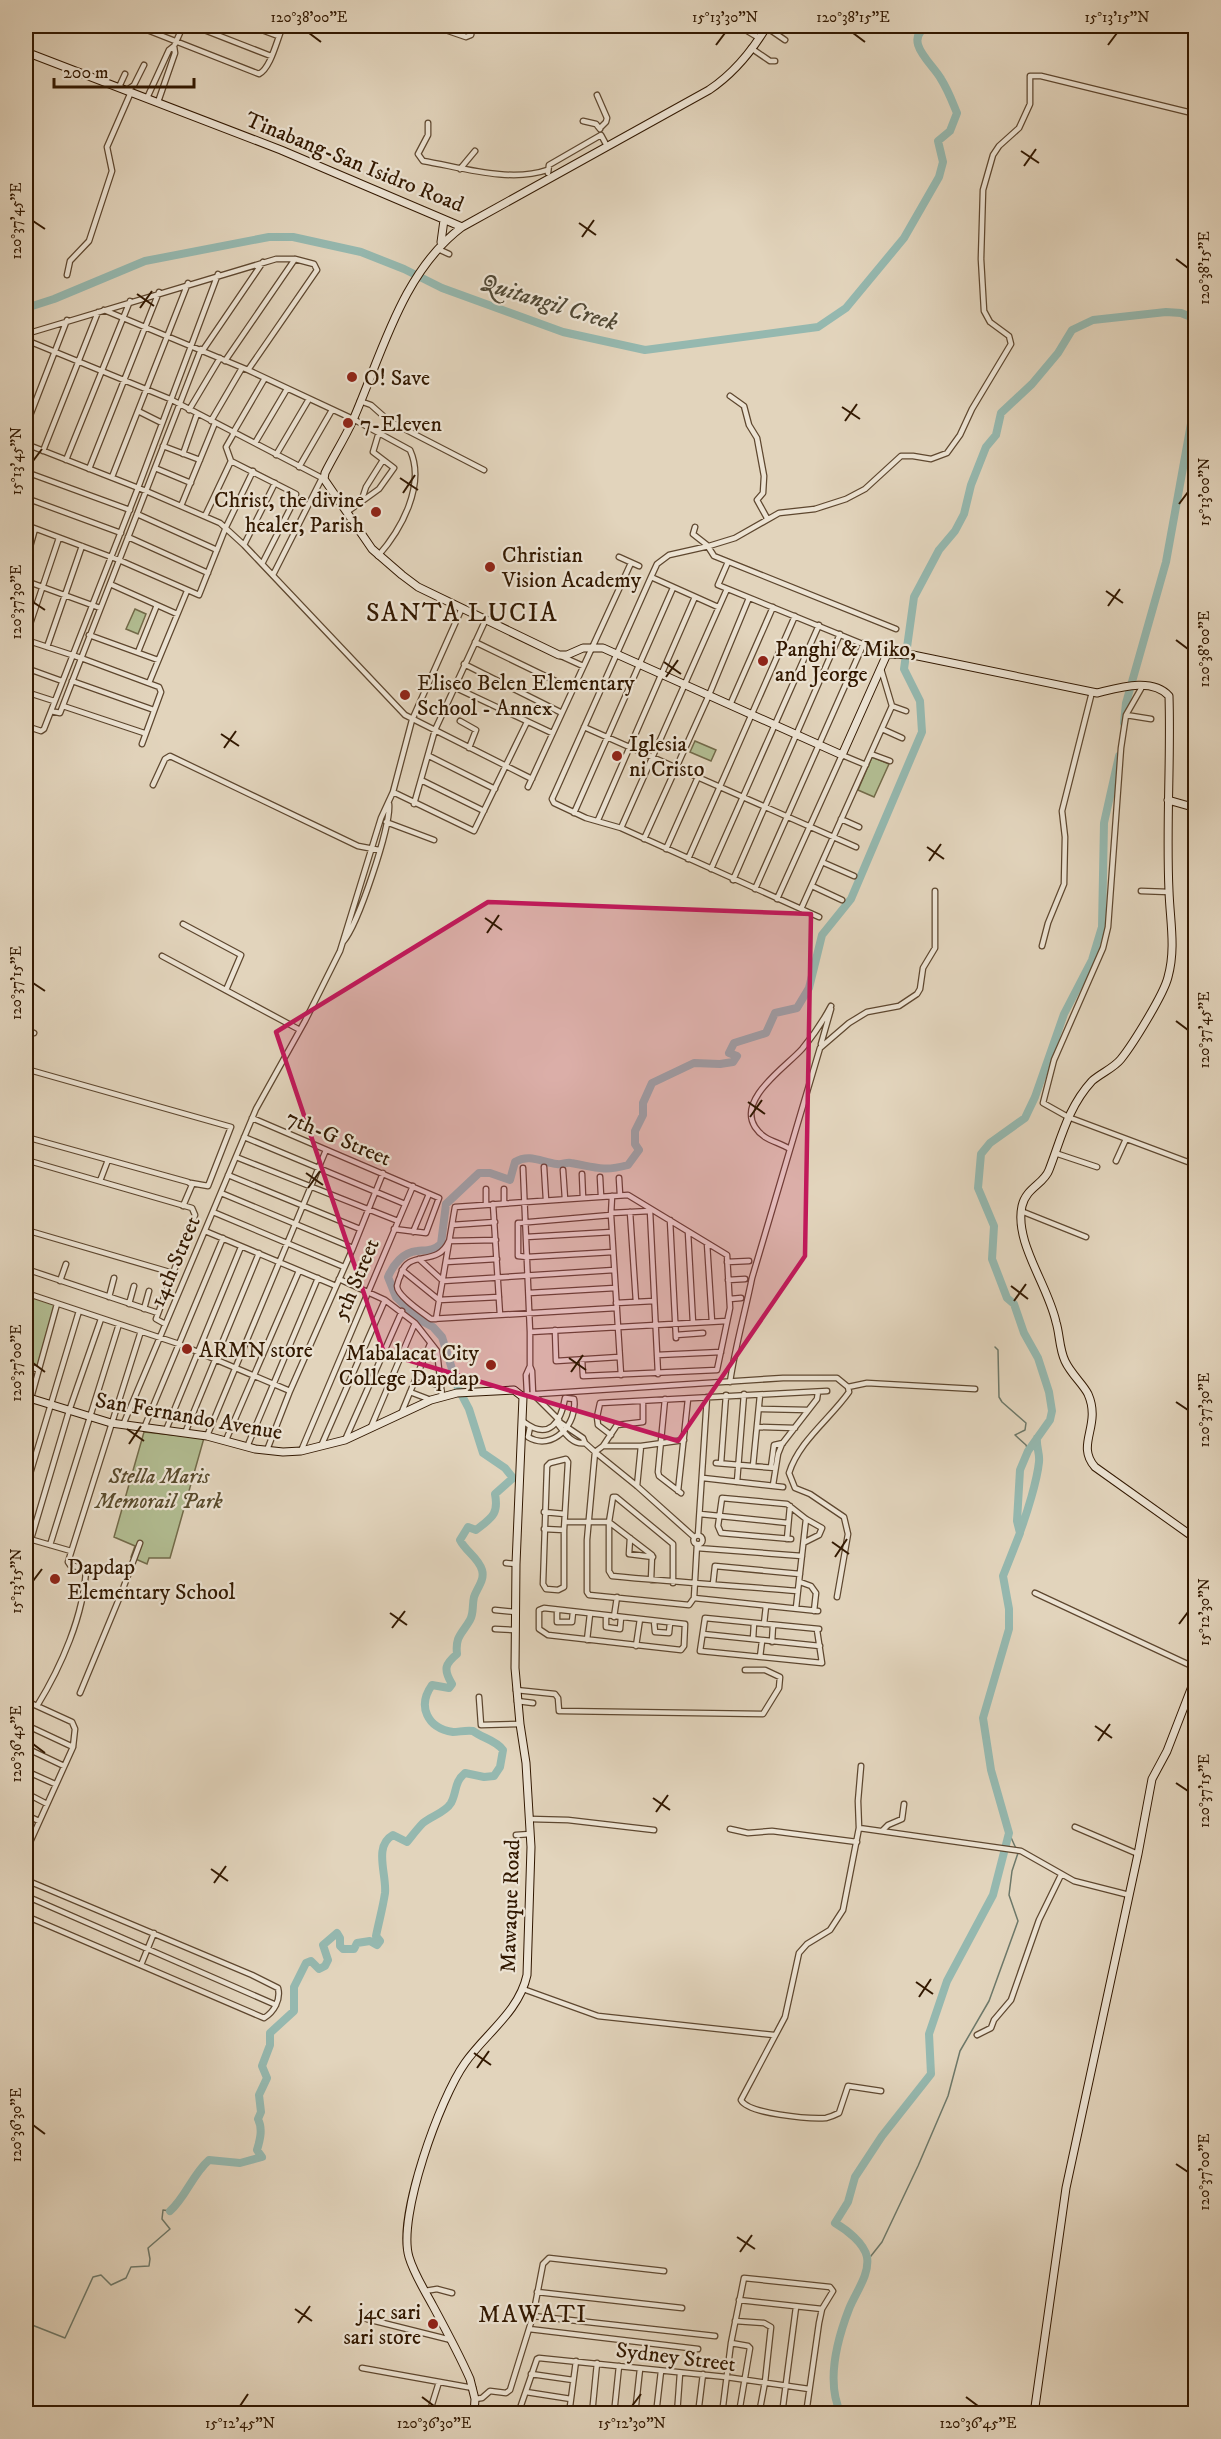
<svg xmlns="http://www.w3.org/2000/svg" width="1221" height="2439" viewBox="0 0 1221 2439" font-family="'IM FELL DW Pica',serif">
<rect width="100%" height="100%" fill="#e2d4bc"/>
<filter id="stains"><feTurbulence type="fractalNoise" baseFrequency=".00333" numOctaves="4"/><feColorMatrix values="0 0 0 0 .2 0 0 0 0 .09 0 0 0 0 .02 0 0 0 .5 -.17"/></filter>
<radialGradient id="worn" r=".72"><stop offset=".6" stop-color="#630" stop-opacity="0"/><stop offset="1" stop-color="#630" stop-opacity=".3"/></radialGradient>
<path fill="#b2bd92" stroke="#726a49" stroke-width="1.5" d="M135,609L146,614L138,634L126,629Z
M695,741L716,750L711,761L690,752Z
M872,757L889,764L874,797L858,790Z
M26,1294L57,1304L37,1369L26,1366Z
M144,1432L204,1438L170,1558H149L147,1564L131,1557L135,1546L114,1537Z"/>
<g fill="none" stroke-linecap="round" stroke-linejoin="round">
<path stroke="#6d7869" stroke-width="1.5" d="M995,1347L998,1350L999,1397L1002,1402L1026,1423L1025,1430L1015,1435L1026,1445L1028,1451
M867,2261L882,2242L918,2166L948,2096L960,2051L989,2001L1018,1921L1009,1895L1012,1871L1018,1853L1009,1833
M26,2326L27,2323L65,2338L93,2277L101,2275L111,2285L126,2278L131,2267L149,2266L150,2259L148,2248L170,2229L162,2219L163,2210L170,2211"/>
<path stroke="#95b8af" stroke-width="8" d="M26,308L54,299L145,261L269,237H293L361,252L404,269L442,288L563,332L645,350L818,327L846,308L904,238L939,177L943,162L938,141L950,131L957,113C952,101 948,90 941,79C933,64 901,40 928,26
M1124,723L1126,703L1166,562L1196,396
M1020,1532C1027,1513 1037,1481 1039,1462C1040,1453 1036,1447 1037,1438
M170,2211C186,2197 192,2175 209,2160L240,2163L262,2157L257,2150C260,2140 263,2129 258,2119L261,2112L259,2095L267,2078L262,2066L270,2045V2033L294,2011V1987L306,1963L311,1961L319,1969L325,1966L328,1960L323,1945L337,1933L340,1938V1946L343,1949H354L357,1943L370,1941L377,1945L380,1941L376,1936C379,1921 383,1907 385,1893C387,1875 373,1846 393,1835L407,1842C412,1836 417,1829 423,1823C431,1816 445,1813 451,1803C457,1792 454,1782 465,1773L484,1777L494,1776L500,1767L503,1750C496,1740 482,1738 473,1731C466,1730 459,1732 453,1732C427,1728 417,1706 432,1685L449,1688L452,1684C443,1669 445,1664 457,1654C455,1636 462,1634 470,1620C474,1613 472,1605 474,1597C477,1588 485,1580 482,1570C478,1557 466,1552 460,1540L468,1527L476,1530C491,1518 499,1515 495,1494L513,1478L505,1468L483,1453L469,1409L458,1388L442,1337L433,1327L420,1320L396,1297L388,1277C393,1265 403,1252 417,1251C427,1250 433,1251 441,1244L446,1204L479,1173H490L510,1180L515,1162C530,1153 543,1163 557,1164C562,1165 566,1162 571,1163C594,1167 603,1172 628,1165L639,1150L635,1144V1131L643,1115V1103L652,1083L694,1063L720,1064L733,1062L737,1056L729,1053L734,1043L766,1033L775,1013L797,1008L809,988L822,935L851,899L922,732L920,701L904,669L914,597L939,550L955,531L964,514L971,485L986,447L996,435L1001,413L1032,384L1058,353L1072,330L1093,320L1166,312L1181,313L1196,319
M841,2414C826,2383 837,2340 849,2309C855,2293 870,2275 867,2257C864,2243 847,2230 835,2223L848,2202L855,2177L882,2136L931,2074L929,2034L947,1981L993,1895L1009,1833L991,1770L983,1718L1009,1629V1609L1003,1576L1020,1533L1017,1521L1020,1470L1028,1451L1050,1420L1052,1411L1049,1392L1038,1358L1024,1333L1014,1304L1007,1298L992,1259L994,1226L978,1188L981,1154L990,1143L1025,1118L1035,1097L1064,1014L1092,960L1102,927L1104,823L1119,756"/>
<g stroke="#5e472f" stroke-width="7">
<path id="street" d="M137,26L259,74C271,68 277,39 283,26
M194,26L271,56
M251,26L278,36
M434,26L466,37L471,35L473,26
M739,26L759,38
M766,27L785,40
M175,44L183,26
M751,48L770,61H775
M119,87L125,74
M127,90L134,85L144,65
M597,95L607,118L606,122L600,128
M147,98L169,50L174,46L175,53L158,102
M583,121L596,124L600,129
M428,123V135L418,154L423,161C460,167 510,183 547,170
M460,169L475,151
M548,173L549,165L601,135L607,146
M438,249L449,254
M67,275L70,261L89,241L112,171L107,147L131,92
M104,310L248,370L353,419L410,450C426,485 401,530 378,556
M26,334L276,259H295L314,264L317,270L248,370
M26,340L170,399L324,479
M203,350L263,262
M26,357L31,342
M225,361L295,259
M730,396L744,406L749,425L757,438L764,476L763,493L757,500L767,518
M360,401L371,405L389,421L484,470
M189,410L220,358
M138,411L162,423
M211,421L242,368
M26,426L67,320
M233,433L265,378
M255,443L287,389
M26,444L146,491L220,523L244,545L405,715L532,779
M163,446L200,460
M43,451L98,312
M183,454L197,414
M276,455L309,399
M66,460L130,301
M231,461L226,447L234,433
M299,467L332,410
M155,468L191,483
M89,469L159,292
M26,472L130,510
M112,477L188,283
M26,498L121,533
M361,502L366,487L383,460
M181,506L215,423
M347,512L379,489L394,468L373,452L379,432
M137,514L217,550
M205,516L231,461L296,494L295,499L262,564
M26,525L119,560L199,595L226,527L253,471
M695,527L693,534L707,545L714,556L896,629
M128,537L208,573
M244,545L275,483
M619,557L639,566
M26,561L35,529
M728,562L718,585L887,654
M273,575L322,478
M651,577L718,607
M26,581L100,608
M110,584L177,614
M89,635L158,660
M26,636L59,538
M26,640L81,658L159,687L161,692L142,744
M475,642L572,689
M47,647L82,546
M138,652L157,605
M561,656L583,666
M464,664L562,713
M26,668L62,681
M72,681L154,710
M149,683L187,591
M454,687L552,733
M1142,687L1126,715L1121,748L1108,927L1103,948L1054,1060L1043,1103L1068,1117L1196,1165
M26,692L54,701
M730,705L773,607
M63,706L144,733
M892,706L906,711
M51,711L60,713L201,349
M1126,715L1151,719
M460,721L476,730L469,748
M26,726L41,731L44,729L138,488L218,274
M584,727L856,847
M882,729L902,738
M871,754L890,761
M429,756L495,789
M421,780L484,811
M153,785L165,759L170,756L358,846L379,850
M528,787L631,563
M393,792L474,831L527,722
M414,804L435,730L486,619
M574,813L673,588
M841,819L859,827
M598,820L695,597
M386,822L434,840
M621,828L727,589
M644,839L709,695L749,598
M666,849L698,777
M688,859L795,616
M822,862L854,876
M711,869L819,625
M733,880L840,634
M812,886L842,900
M755,889L864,643
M1141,891L1169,892
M777,899L842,755L866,765
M801,909L892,706L881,669
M819,917L621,828L586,818L554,803L552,799L557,788L651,577L657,564L669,555L709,546L735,538L779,513L815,509L846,499L865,489L901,456H913L931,459L947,453L960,435L972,409L1011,344L1009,336L990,322L984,311L981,259L983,190L993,155L999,146L1019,128L1030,104V76H1041L1196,114
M183,924L241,955L226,990
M343,942C358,925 391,826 389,804
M1042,946L1048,923L1064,884L1065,837L1062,811L1092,692
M162,956L300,1030
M26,1030L34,1033
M821,1044L831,1009
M26,1069L231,1127L208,1186L191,1183
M252,1118L439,1198L426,1233L394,1229
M26,1137L188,1182L192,1185L183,1206
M244,1137L405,1204
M790,1149C777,1141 764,1141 755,1127C737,1099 786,1067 802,1049C813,1036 823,1021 831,1006
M1055,1153L1097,1167
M236,1157L398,1221
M26,1160L192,1208L195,1215L173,1273
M1116,1161L1126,1139
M544,1167L546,1200
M523,1168L530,1332V1366L532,1371L533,1394L559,1420
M563,1170L565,1199
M582,1174L583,1198
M228,1175L360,1229
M600,1177L601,1196
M619,1178L620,1195
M100,1181L108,1160
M486,1189V1205
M504,1189V1203
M221,1193L353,1248
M612,1196L611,1215L621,1375
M493,1204L500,1315
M650,1211L658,1374
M1021,1211L1086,1237
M213,1212L344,1267
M630,1212L636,1302
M611,1213L650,1211
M611,1215L518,1223V1256L527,1257L613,1252
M670,1220L676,1338
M452,1225L495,1222
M26,1230L173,1273L156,1319L165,1324
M205,1231L336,1286
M413,1232L429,1194
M688,1232L693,1323
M526,1237L612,1232
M496,1240L449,1241C437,1269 407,1247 400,1277C399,1278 397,1286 397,1286C397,1296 423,1313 431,1319L616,1308
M707,1243L712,1322
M419,1259L443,1281L614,1270
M446,1262L497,1259
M727,1262L749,1261
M26,1269L158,1313
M402,1270L439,1300L499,1297
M339,1279L385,1300L415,1323L437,1351L442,1396
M728,1280L745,1279
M60,1281L66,1264
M26,1293L179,1344L290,1391
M529,1293L615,1288
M109,1297L114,1278
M730,1299L741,1298
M616,1303L654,1301
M129,1304L134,1286
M144,1309L149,1291
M436,1319L455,1207L628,1195L727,1255L730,1308L717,1370L583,1376L582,1359
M555,1330L556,1361L619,1357
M530,1332L727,1321
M676,1335L703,1333
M657,1355L721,1352
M26,1366L37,1369
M417,1376L441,1387
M730,1382C735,1347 745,1313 752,1278L820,1048L849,1023L867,1012L899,1006L917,994L920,989L923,968L935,948V891
M848,1387L867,1383L975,1389
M410,1392L431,1400
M527,1394L526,1375L530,1366
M522,1395L783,1378H837L848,1387L849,1392C830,1419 799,1441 789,1473L795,1488L810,1494L844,1517L848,1534L837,1597
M665,1399L658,1472L659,1476L681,1493
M643,1401V1422L617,1425L603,1446L595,1452L587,1540V1592L589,1595L689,1605L694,1598L697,1544
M760,1409L808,1410
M401,1414L430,1344
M26,1416L57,1304
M558,1421L583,1438L585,1443L595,1452L637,1486L694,1537
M524,1422C549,1441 561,1422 565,1398L574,1399C578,1423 553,1452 528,1437L530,1427
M557,1423C564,1432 572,1445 585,1443
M123,1425L256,1109L305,1021L340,951L381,818L393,792L412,720L462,608
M371,1427L415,1323
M758,1427L795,1428
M144,1428L223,1238
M166,1430L241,1247
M185,1433L259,1253
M611,1435L598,1425L597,1417L600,1403L827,1391
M207,1436L326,1150
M226,1440L299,1271
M345,1440L402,1311
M322,1444L385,1300
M603,1446H641L684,1440
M247,1447L318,1278
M267,1450L290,1391L353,1248L383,1173
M301,1451L413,1186
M716,1463L775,1468
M721,1463L726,1395
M753,1466L760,1395
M771,1467L774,1445L783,1443
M703,1478L783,1487
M737,1482L744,1394
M773,1485L778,1454L782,1444L817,1399L818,1392
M637,1486L641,1446
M26,1487L79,1311
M678,1491L688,1399
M544,1512L565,1514
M700,1514L788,1523
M565,1522H609L652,1555L651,1580
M544,1529L564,1530L568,1462L566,1459L550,1463L547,1466L543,1584L546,1589L558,1590L564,1587V1530
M698,1535L707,1397
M693.5 1540a4.5 4.5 0 1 1 9 0a4.5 4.5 0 1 1-9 0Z
M26,1538L71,1551
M630,1538L629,1554L653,1557
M31,1539L69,1411L101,1319
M787,1539L790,1506
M791,1539L721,1533L718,1526L722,1498L787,1504L806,1519L822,1528L819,1535L805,1542
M50,1545L119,1324
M697,1548L802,1556
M506,1563L516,1564
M800,1582L811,1586L816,1593L814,1611
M673,1583V1544L616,1497H613L609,1522V1571L612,1576C674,1582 736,1586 798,1591
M713,1584L715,1566L800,1574
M1035,1593L1196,1668
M1196,1593V1602
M694,1598L818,1611
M544,1608L685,1624L684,1646L681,1650L548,1635L539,1629V1610Z
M796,1608L806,1519
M495,1610L515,1612
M557,1610V1622H572L573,1612
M606,1616V1627L620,1629L621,1617
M614,1617L617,1597
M654,1621L655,1632L669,1633L670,1623
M764,1624L766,1606
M495,1629L515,1630
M817,1630L822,1663L700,1651L705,1618L819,1629
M703,1634L820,1646
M753,1639L754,1623
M587,1640L590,1614
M772,1642L773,1625
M636,1646L640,1619
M760,1657L762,1641
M516,1690L555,1694L558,1698L559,1711H561L763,1714L779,1688L780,1677L765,1670H745
M80,1693L121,1594L140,1543
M479,1697L481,1725L520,1724
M26,1701L72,1722L75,1729L73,1747L26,1851
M517,1701L533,1703
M37,1706C61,1667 84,1615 86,1569L70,1565L68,1562L141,1331
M26,1725L73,1747
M26,1748L64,1766
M26,1771L55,1784
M26,1793L47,1804
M26,1815L39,1821
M530,1819L568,1820L654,1830
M1075,1827L1138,1854
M859,1828L858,1801L861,1766
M730,1829L748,1833L772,1831L857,1842
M883,1830L888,1825L902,1819L904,1804
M516,1835L530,1834
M26,1880L252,1975L278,1988C281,2000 274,2012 264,2018L26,1916
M26,1896L276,2005
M141,1965L154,1933
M523,1989L598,2016L774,2035
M977,2035L991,2028L994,2020L1011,2000L1039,1920L1061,1875
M881,2091L848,2086L839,2113C835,2115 830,2117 826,2118C809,2119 748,2114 741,2100L785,2017L799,1953L807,1944L830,1930L843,1910L859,1828L1021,1851L1074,1881L1129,1895
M425,2291L437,2289L452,2293
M537,2292L682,2308
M739,2300L822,2309
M533,2316L543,2264L549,2258L664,2271
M367,2319L451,2340
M735,2321L764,2323L771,2327L765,2382L759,2414
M529,2329L698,2349
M731,2343L748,2346L750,2348L740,2407L737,2414
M362,2368L473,2388
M531,2374L573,2380
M526,2392L571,2399
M475,2399L482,2398L490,2391L506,2393L510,2390L533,2316L715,2336
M429,2414L439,2382
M518,2414L537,2359L539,2358L726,2377L809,2389
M569,2414L576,2361
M592,2414L597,2363
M614,2414L619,2366
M635,2414L640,2369
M656,2414L661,2371
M677,2414L680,2373
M698,2414L703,2374
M722,2414L731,2343L744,2278L830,2287L833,2291L822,2309L819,2323L806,2414
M782,2414L796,2307"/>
</g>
<g stroke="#321800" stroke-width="9">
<path id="secondary" d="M26,52L281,150L462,227L709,90C733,74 752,51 767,26
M462,227C402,272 382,354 353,420C345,438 334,455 325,473L324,479L372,549L402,575L418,587L559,655H567L583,648H603L842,755L887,654L913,655L1097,693C1118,688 1152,677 1169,696C1171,761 1166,826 1169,891C1170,921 1176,948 1168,977C1164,994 1133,1044 1121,1059C1114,1068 1101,1073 1092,1081C1068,1107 1061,1139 1049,1170C1044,1184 1026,1188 1022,1206C1014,1242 1048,1285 1056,1322C1060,1335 1059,1348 1065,1361C1071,1374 1083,1384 1088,1394C1102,1426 1075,1444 1095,1467L1196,1539
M441,242L444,220
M1168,800L1196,808
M26,1397L111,1423L207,1436L255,1449L283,1452L301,1451L345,1440L431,1400L457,1393L514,1390L523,1397L516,1564L515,1668L520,1724L526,1763L531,1847L527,1975C519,2012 485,2034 465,2063C440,2098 397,2217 409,2257C414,2274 425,2291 433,2306C446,2330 459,2354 470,2379L475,2399L474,2414
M1034,2414L1066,2188L1138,1854L1152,1779L1167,1751L1196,1676"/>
</g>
<use href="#street" stroke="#ece3d3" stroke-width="4.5"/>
<use href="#secondary" stroke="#ece3d3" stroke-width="7"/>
</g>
<path fill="#c2185b" fill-opacity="0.2" stroke="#c2185b" stroke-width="4.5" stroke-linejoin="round" d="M488,902L811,914L805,1256L678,1441L384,1353L276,1032Z"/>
<path fill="none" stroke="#321800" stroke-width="2" d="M309,33L321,42M853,33L865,42M716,45L725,33M1108,45L1117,33M1021,151L1039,163M1024,166L1036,149M33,221L45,229M579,223L596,235M582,237L594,220M1176,259L1188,268M137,294L154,306M140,308L152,291M842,407L860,419M845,421L857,404M33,461L42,449M400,478L418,490M403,493L415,475M1179,504L1188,492M1106,591L1123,603M33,602L45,610M1108,606L1120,589M1176,640L1188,649M664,662L681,674M666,677L678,660M221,734L239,746M224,748L236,731M927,847L944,859M929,861L941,844M485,918L502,930M487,933L499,915M33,983L45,991M1176,1021L1188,1030M748,1102L765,1114M750,1117L762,1100M306,1173L323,1185M308,1188L320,1171M1011,1286L1028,1299M1014,1301L1026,1284M569,1358L586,1370M33,1363L45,1372M571,1372L583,1355M1176,1402L1188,1410M127,1429L144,1441M129,1444L141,1426M832,1542L849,1554M835,1557L847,1539M33,1581L42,1569M390,1613L407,1625M1179,1624L1188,1612M392,1628L405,1611M1095,1726L1112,1738M1098,1741L1110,1724M33,1744L45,1753M1176,1783L1188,1791M653,1798L670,1810M656,1812L668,1795M211,1869L228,1881M214,1883L226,1866M916,1982L933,1994M919,1997L931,1979M474,2053L491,2065M477,2068L489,2051M33,2125L45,2134M1176,2164L1188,2172M737,2237L755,2249M740,2252L752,2235M295,2309L312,2321M298,2323L310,2306M422,2397L434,2406M966,2397L978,2406M240,2406L248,2394M632,2406L641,2394"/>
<g fill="#8f2418" stroke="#ece3d3" stroke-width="2">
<circle cx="352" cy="377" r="6"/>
<circle cx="348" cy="423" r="6"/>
<circle cx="376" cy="512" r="6"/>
<circle cx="490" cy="567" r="6"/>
<circle cx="763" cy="661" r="6"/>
<circle cx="405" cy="695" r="6"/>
<circle cx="617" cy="756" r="6"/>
<circle cx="187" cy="1349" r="6"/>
<circle cx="491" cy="1365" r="6"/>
<circle cx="55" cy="1579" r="6"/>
<circle cx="433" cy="2324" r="6"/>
</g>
<g text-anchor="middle" stroke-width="4.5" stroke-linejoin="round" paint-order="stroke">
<g font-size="22" fill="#321800" stroke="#ece3d3">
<text transform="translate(355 161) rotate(22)" y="8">Tinabang-San Isidro Road</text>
<text transform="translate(339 1137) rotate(23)" y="8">7th-G Street</text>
<text transform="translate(174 1261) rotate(-67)" y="8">14th Street</text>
<text transform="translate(355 1279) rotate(-67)" y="8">5th Street</text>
<text transform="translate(189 1415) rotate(10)" y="8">San Fernando Avenue</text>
<text transform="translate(509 1906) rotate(-88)" y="8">Mawaque Road</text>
<text transform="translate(676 2356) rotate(7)" y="8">Sydney Street</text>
</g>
<g font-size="22" fill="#321800" stroke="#ece3d3" text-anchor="start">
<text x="364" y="385">O! Save</text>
<text x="360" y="431">7-Eleven</text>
<text x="364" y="507" text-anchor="end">Christ, the divine<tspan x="364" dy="25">healer, Parish</tspan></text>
<text x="502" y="562">Christian<tspan x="502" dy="25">Vision Academy</tspan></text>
<text x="775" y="656">Panghi &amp; Miko,<tspan x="775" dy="25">and Jeorge</tspan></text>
<text x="417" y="690">Eliseo Belen Elementary<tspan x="417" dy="25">School - Annex</tspan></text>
<text x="629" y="751">Iglesia<tspan x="629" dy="25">ni Cristo</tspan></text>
<text x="199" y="1357">ARMN store</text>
<text x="479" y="1360" text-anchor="end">Mabalacat City<tspan x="479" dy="25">College Dapdap</tspan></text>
<text x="67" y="1574">Dapdap<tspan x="67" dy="25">Elementary School</tspan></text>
<text x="421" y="2319" text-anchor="end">j4c sari<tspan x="421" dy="25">sari store</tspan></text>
</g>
<g font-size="22" font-style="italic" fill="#584a2c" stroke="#ece3d3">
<text x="159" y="1483">Stella Maris<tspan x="159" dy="25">Memorail Park</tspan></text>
</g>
<g font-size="24" font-style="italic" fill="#504835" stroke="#ece3d3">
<text transform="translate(549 302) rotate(17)" y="8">Quitangil Creek</text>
</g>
<g font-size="24" letter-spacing="1.5" fill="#321800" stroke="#ece3d3">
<text x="533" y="2322">MAWATI</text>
</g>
<g font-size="26" letter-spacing="1.5" fill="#321800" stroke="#ece3d3">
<text x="462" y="621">SANTA LUCIA</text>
</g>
</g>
<rect width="1221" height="2439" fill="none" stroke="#e2d4bc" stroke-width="66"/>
<path d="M54 78v9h140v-9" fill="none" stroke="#321800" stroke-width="3"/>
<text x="63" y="78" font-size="18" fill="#321800" stroke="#ece3d3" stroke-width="4.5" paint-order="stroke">200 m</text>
<rect x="33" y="33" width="1155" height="2373" fill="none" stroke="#321800" stroke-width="2"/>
<g font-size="15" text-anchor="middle" fill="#321800">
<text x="309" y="22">120°38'00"E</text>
<text x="725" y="22">15°13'30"N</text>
<text x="853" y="22">120°38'15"E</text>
<text x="1117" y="22">15°13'15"N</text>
<text transform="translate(16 221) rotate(-90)" y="5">120°37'45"E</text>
<text transform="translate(1204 268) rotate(-90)" y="5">120°38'15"E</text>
<text transform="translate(16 461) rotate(-90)" y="5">15°13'45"N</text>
<text transform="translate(1204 492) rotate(-90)" y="5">15°13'00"N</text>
<text transform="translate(16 602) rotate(-90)" y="5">120°37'30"E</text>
<text transform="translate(1204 649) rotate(-90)" y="5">120°38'00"E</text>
<text transform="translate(16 983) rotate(-90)" y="5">120°37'15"E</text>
<text transform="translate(1204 1030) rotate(-90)" y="5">120°37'45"E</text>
<text transform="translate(16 1363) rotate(-90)" y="5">120°37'00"E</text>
<text transform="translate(1204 1410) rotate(-90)" y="5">120°37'30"E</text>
<text transform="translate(16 1581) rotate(-90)" y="5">15°13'15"N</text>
<text transform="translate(1204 1612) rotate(-90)" y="5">15°12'30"N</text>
<text transform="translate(16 1744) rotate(-90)" y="5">120°36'45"E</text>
<text transform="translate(1204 1791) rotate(-90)" y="5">120°37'15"E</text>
<text transform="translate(16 2125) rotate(-90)" y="5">120°36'30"E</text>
<text transform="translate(1204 2172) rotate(-90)" y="5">120°37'00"E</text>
<text x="240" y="2428">15°12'45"N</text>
<text x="434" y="2428">120°36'30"E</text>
<text x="632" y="2428">15°12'30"N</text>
<text x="978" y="2428">120°36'45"E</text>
</g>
<rect width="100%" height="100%" filter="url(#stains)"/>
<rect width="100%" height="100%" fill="url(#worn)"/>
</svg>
